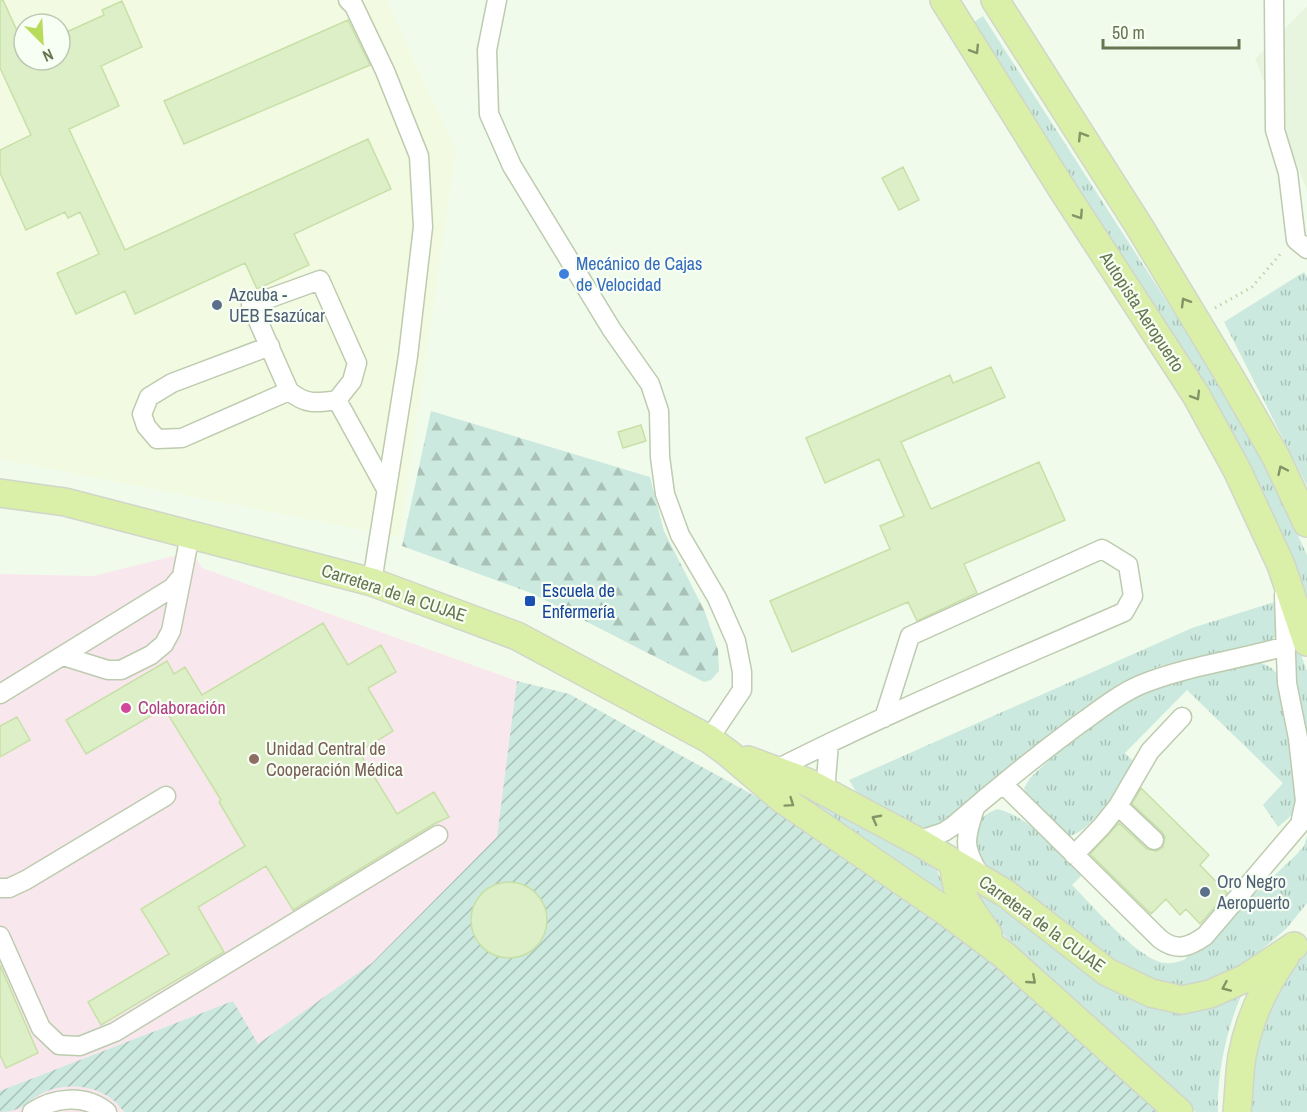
<svg xmlns="http://www.w3.org/2000/svg" width="1307" height="1112" viewBox="0 0 1307 1112" font-family="'Archivo Narrow',sans-serif">
<defs>
<pattern id="grass-tufts" width="24" height="20" patternUnits="userSpaceOnUse" patternTransform="scale(1.5)"><rect width="24" height="20" fill="#cbe9de"/><path d="M3 7l-1-3M5 7V3M7 7l1-3M15 17l-1-3M17 17v-4M19 17l1-3" fill="none" stroke="#a9c1b6"/></pattern>
<pattern id="forest-firs" width="22" height="20" patternUnits="userSpaceOnUse" patternTransform="scale(1.5)"><rect width="22" height="20" fill="#cbe9de"/><path d="M5 1l3.5 6h-7zM16 11l3.5 6h-7z" fill="#a9c1b6"/></pattern>
<pattern id="garden-furrows" width="10" height="10" patternUnits="userSpaceOnUse" patternTransform="scale(1.5)"><rect width="10" height="10" fill="#cbe9de"/><path d="M-1 1l2-2M0 10L10 0M9 11l2-2" fill="none" stroke="#a9c1b6"/></pattern>
</defs>
<rect width="100%" height="100%" fill="#f1fbec"/>
<path fill="#e7f5de" d="M1307,6V190L1255,59Z"/>
<path fill="#f2fbe1" fill-rule="evenodd" d="M0,0H386L456,151L400,537L0,459ZM24,24H60V60H24Z"/>
<path fill="#f8e8ed" d="M174,556L197,560L202,568L517,681L569,694L755,796L1165,1112H0V574L93,576Z"/>
<path fill="url(#grass-tufts)" d="M983,16L1223,389L1264,462L1307,555V614L1081,197L974,22Z
M1304,272L1307,277V486L1224,322Z
M1281,600L1282,630L1276,637L1263,646L1192,658L1160,666L1120,683L1093,701L951,823L925,831L857,793L849,780L1192,628Z
M1290,622L1307,672V763L1287,623Z
M1257,662C1269,665 1274,668 1280,679C1286,713 1304,773 1296,806C1293,816 1285,821 1278,827L1263,805L1283,783L1187,690L1125,753L1135,763C1120,783 1095,829 1070,836L1064,833L1028,798L1024,788L1030,778C1072,739 1116,696 1172,680C1200,672 1229,668 1257,662Z
M777,780L934,863L948,897Z
M997,809C1032,818 1058,850 1082,875L1072,885C1094,907 1129,949 1157,961C1166,965 1175,963 1184,960L1295,856L1304,846L1307,836V903L1287,928L1249,961L1216,983L1172,988L1120,969L987,871C971,847 964,822 997,809Z
M963,877L1104,977L1239,993L1241,996C1226,1031 1217,1074 1218,1112H1196L1037,970L969,898Z
M1307,950V1112H1249V1074L1263,1018L1300,955Z"/>
<path fill="url(#forest-firs)" d="M431,411L650,477L664,531L705,612L718,650L719,671L711,680L704,682L531,593L402,546Z"/>
<path fill="url(#garden-furrows)" d="M517,681L569,694L755,796L873,874L975,946L1163,1112H124C108,1087 73,1081 47,1091C27,1099 25,1112 0,1112V1091L233,1001L258,1044L372,963L497,837Z"/>
<path fill="#dcefc6" stroke="#c8e0a7" stroke-width="1.5" d="M0,0H3L24,46V60H60V35L104,15L102,10L122,1L142,47L101,66L119,106L69,129L125,250L368,139L391,189L294,234L309,265L257,289L245,263L135,314L125,291L76,314L57,273L99,254L80,212L68,218L65,212L26,230L0,173V150L31,135L0,68Z
M348,20L370,65L184,144L164,101Z
M903,167L919,200L899,210L882,178Z
M991,367L1005,397L901,442L931,509L1039,462L1065,520L964,564L977,593L917,621L908,602L792,652L770,601L890,549L880,526L904,516L879,459L825,483L806,438L950,375L953,383Z
M641,425L646,441L623,448L618,432Z
M323,623L348,665L381,645L396,672L368,688L393,731L359,752L397,814L434,792L449,817L432,825L293,910L266,866L198,907L224,952L101,1025L88,1002L169,954L141,909L245,846L219,802L221,800L164,708L86,754L66,720L167,661L174,674L185,667L202,695Z
M17,717L30,740L0,757V726Z
M1141,788L1209,855L1200,865L1227,893L1200,924L1186,909L1180,915L1166,899L1151,914L1090,854L1119,823L1147,849L1157,851L1163,847L1165,837L1162,832L1132,804Z
M471 920a38 38 0 1 1 76 0a38 38 0 1 1-76 0Z
M0,965L38,1053L6,1068L0,1055Z"/>
<g fill="none" stroke-linecap="round" stroke-linejoin="round">
<g stroke="#bdcbaf" stroke-width="21">
<path id="minor" d="M348,0L354,6L385,71L419,156L423,227L408,356L372,582
M497,0L487,50L489,114L512,166L612,330L650,384L659,411L660,457L665,494L680,535L717,598L736,641L742,672V690L709,739
M1274,0L1275,130L1288,173L1296,240L1307,249
M270,346L172,383L149,397L142,414L146,426L157,439L182,438L289,391
M337,400C316,403 306,405 289,391L251,305L320,280L357,363L352,381L337,400L386,489
M63,656L108,670H121L151,655L164,644L171,631L182,576
M0,694L172,588L182,576L190,535
M775,770C889,712 1007,663 1124,612L1133,596L1128,565L1102,549L910,636L884,718
M1003,784L1160,939C1177,952 1189,947 1205,936L1300,824L1305,801L1298,738L1287,683L1284,595
M825,792L829,743
M1118,806L1154,840
M975,808C964,841 963,847 981,877
M917,841L944,832L953,826C993,791 1035,757 1078,725C1098,711 1117,695 1140,685C1186,666 1238,660 1286,646
M1074,855L1102,826L1118,806L1150,751L1182,717
M0,888H9L26,880L166,796
M0,936L41,1028L59,1045L80,1046L115,1032L438,835
M32,1112C54,1097 85,1094 107,1112"/>
</g>
<g stroke="#d1d6ca" stroke-width="30">
<path id="highway" d="M944,0L1062,189L1196,395L1237,470L1281,565L1307,642
M995,0L1139,226L1230,377L1276,457L1307,523
M0,493L65,502L372,582L517,636L709,739L728,753L782,799L944,910L1004,955L1179,1112
M748,760L807,782L917,841L1005,893L1107,972L1151,993L1182,1000L1210,994L1246,978L1294,946
M953,863L957,887L975,916L988,934
M1237,1112C1239,1093 1239,1074 1242,1056C1249,1020 1264,986 1285,957"/>
</g>
<path stroke="#c1d5a8" stroke-width="3" stroke-dasharray="1.5 4.5" stroke-linecap="butt" d="M1215,308L1252,287L1283,251"/>
<use href="#minor" stroke="#fff" stroke-width="18"/>
<use href="#highway" stroke="#daf0a8" stroke-width="27"/>
</g>
<defs><path id="oneway-chevron" d="M-2-3.5L2.5 0L-2 3.5" fill="none" stroke-width="1.6" stroke-linecap="round" stroke-linejoin="round" transform="scale(1.5)"/></defs>
<g stroke="#839466">
<use href="#oneway-chevron" transform="translate(975 50) rotate(58)"/>
<use href="#oneway-chevron" transform="translate(1082 136) rotate(-122)"/>
<use href="#oneway-chevron" transform="translate(1079 215) rotate(57)"/>
<use href="#oneway-chevron" transform="translate(1185 302) rotate(-121)"/>
<use href="#oneway-chevron" transform="translate(1196 396) rotate(59)"/>
<use href="#oneway-chevron" transform="translate(1282 470) rotate(-115)"/>
<use href="#oneway-chevron" transform="translate(790 803) rotate(35)"/>
<use href="#oneway-chevron" transform="translate(876 819) rotate(-152)"/>
<use href="#oneway-chevron" transform="translate(1032 980) rotate(41)"/>
<use href="#oneway-chevron" transform="translate(1226 987) rotate(156)"/>
</g>
<circle fill="#3f7fe0" stroke="#f7fef3" stroke-width="2" cx="564" cy="274" r="6"/>
<g fill="#5c6f8a" stroke="#f7fef3" stroke-width="2">
<circle cx="217" cy="305" r="6"/>
<circle cx="1205" cy="892" r="6"/>
</g>
<rect fill="#1a4fb4" stroke="#f7fef3" stroke-width="2" x="524" y="595" width="12" height="12" rx="3"/>
<circle fill="#d1479c" stroke="#f7fef3" stroke-width="2" cx="126" cy="708" r="6"/>
<circle fill="#8d6e63" stroke="#f7fef3" stroke-width="2" cx="254" cy="759" r="6"/>
<g text-anchor="middle" stroke-width="4.5" stroke-linejoin="round" paint-order="stroke">
<g font-size="18" fill="#366cbe" stroke="#f7fef3" text-anchor="start">
<text x="576" y="270">Mecánico de Cajas<tspan x="576" dy="21">de Velocidad</tspan></text>
</g>
<g font-size="18" fill="#4e5e75" stroke="#f7fef3" text-anchor="start">
<text x="229" y="301">Azcuba -<tspan x="229" dy="21">UEB Esazúcar</tspan></text>
<text x="1217" y="888">Oro Negro<tspan x="1217" dy="21">Aeropuerto</tspan></text>
</g>
<g font-size="18" fill="#667650" stroke="#f7fef3">
<text transform="translate(1142 312) rotate(57)" y="6">Autopista Aeropuerto</text>
<text transform="translate(394 593) rotate(18)" y="6">Carretera de la CUJAE</text>
<text transform="translate(1042 924) rotate(36)" y="6">Carretera de la CUJAE</text>
</g>
<g font-size="18" fill="#164399" stroke="#f7fef3" text-anchor="start">
<text x="542" y="597">Escuela de<tspan x="542" dy="21">Enfermería</tspan></text>
</g>
<g font-size="18" fill="#b23c85" stroke="#f7fef3" text-anchor="start">
<text x="138" y="714">Colaboración</text>
</g>
<g font-size="18" fill="#785e54" stroke="#f7fef3" text-anchor="start">
<text x="266" y="755">Unidad Central de<tspan x="266" dy="21">Cooperación Médica</tspan></text>
</g>
</g>
<g transform="translate(42 42) rotate(156)"><circle r="28" fill="#f7fef3" stroke="#bdc8b2" stroke-width="1.5"/>
<path d="M0-4.5L10 22L0 15L-10 22Z" fill="#b8db5c"/>
<text y="-9" font-size="16" font-weight="bold" text-anchor="middle" fill="#667650">N</text>
</g>
<path d="M1103 39v9h136v-9" fill="none" stroke="#667650" stroke-width="3"/>
<text x="1112" y="39" font-size="18" fill="#667650" stroke="#f7fef3" stroke-width="4.5" paint-order="stroke">50 m</text>
</svg>
